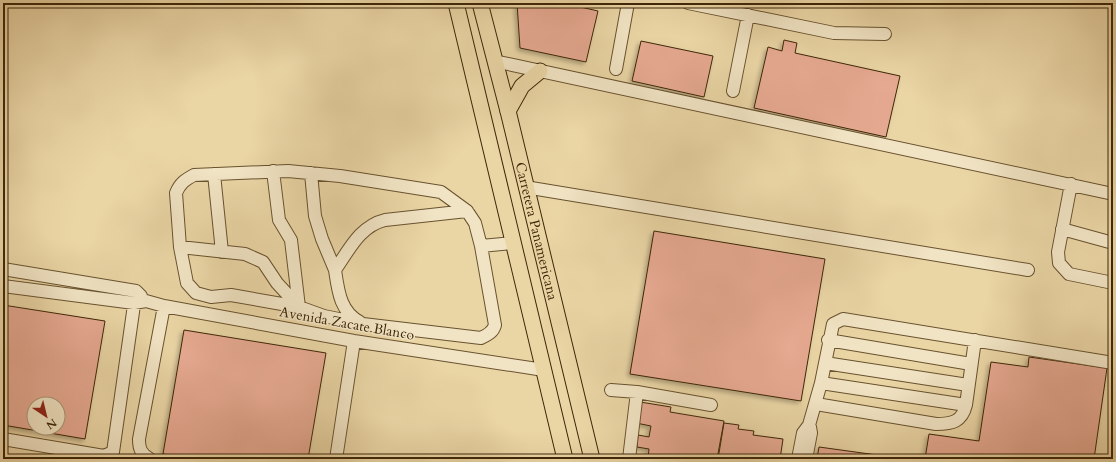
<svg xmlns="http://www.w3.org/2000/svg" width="1116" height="462" viewBox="0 0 1116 462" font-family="Cardo,serif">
<defs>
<filter id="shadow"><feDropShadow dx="-2.5" dy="2.5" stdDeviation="2" flood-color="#0004"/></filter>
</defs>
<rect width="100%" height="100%" fill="#ead5a5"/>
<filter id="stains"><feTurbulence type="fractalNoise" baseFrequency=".005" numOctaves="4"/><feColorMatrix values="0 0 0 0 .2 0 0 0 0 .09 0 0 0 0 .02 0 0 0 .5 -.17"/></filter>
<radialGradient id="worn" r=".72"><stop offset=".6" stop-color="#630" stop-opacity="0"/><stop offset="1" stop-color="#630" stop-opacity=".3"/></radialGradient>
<path fill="#e5a890" stroke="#3e2708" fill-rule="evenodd" filter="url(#shadow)" d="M517,3H563L598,11L586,62L520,48Z
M784,40L797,43L795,53L900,76L886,137L754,108L768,47L782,51Z
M641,41L713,56L704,97L632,81Z
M654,231L825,259L801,401L630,374Z
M3,305L105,321L85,439L3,425ZM34,404H58V428H34Z
M184,330L326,353L308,459H195L163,454Z
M1029,357L1107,368L1094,459H925L929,434L979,441L991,362L1028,367Z
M640,402L671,407L670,412L724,421L717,459H648L649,449L637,447L638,435L649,437L651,426L636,423Z
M724,423L739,425L738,429L754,431L753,435L783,439L780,459H718Z
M819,447L906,459H817Z"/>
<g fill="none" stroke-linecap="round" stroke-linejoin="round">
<g stroke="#69522f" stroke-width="14">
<path id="minor" d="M688,3L834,33L885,34
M494,61L1113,194
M616,69L628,3
M733,91L748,15
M273,171L279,220L291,240L299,307
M311,173L315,216L322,239L335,270
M214,174L222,252
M1071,184L1058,252L1059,263L1069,274L1113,283
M525,187L1028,270
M1062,229L1113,243
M481,246L495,325C493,332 488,335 481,338L363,324L324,316L299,307L231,295L211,297L196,293L187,283L180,247L176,193C180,183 185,180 194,175L288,171L340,176L441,192L467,211L475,223L481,246L513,243
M180,247L245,254L263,262L277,283L299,307
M3,269L136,291L141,296
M3,286L134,303L146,301L164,306L354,341L544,370
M360,322C340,312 338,290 335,270C349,250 360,226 385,220L467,211
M828,340L971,364
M825,363L968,385
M821,383L966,405
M611,390L637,392L711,405
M816,404L936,424C952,424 962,422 966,405L975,340
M3,439L104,456L113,452L136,291
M150,459C141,454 139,449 139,439L164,306
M336,459L354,341
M629,459L637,392
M798,459L803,433L809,425L821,383L833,324L843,319L1113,363
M806,459L811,433L810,427"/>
</g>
<g stroke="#3e2708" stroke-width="17">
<g id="major">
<path d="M456,3L565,459"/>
<path id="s1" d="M480,3L508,111L592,459"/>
<path d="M508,111L522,86L540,71"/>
</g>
</g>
<use href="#minor" stroke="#f1e4c4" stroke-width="12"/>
<use href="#major" stroke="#ead5a5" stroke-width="15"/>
</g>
<g text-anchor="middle" stroke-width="3" stroke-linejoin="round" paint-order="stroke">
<g font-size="14" fill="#3e2708" stroke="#f1e4c4">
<text dy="5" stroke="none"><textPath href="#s1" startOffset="235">Carretera Panamericana</textPath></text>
<text transform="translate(347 323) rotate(10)" y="5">Avenida Zacate Blanco</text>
</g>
</g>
<rect width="1116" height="462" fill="none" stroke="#ead5a5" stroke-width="16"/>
<rect x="4" y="4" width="1108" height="454" fill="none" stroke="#3e2708" stroke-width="2"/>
<rect x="8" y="8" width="1100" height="446" fill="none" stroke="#3e2708"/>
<g transform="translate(46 416) rotate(145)"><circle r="19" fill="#f1e4c4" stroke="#a99879"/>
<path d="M0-3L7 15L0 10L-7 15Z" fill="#8f2418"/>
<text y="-6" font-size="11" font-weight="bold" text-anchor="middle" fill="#3e2708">N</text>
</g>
<rect width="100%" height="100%" filter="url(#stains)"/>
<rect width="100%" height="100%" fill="url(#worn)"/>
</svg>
